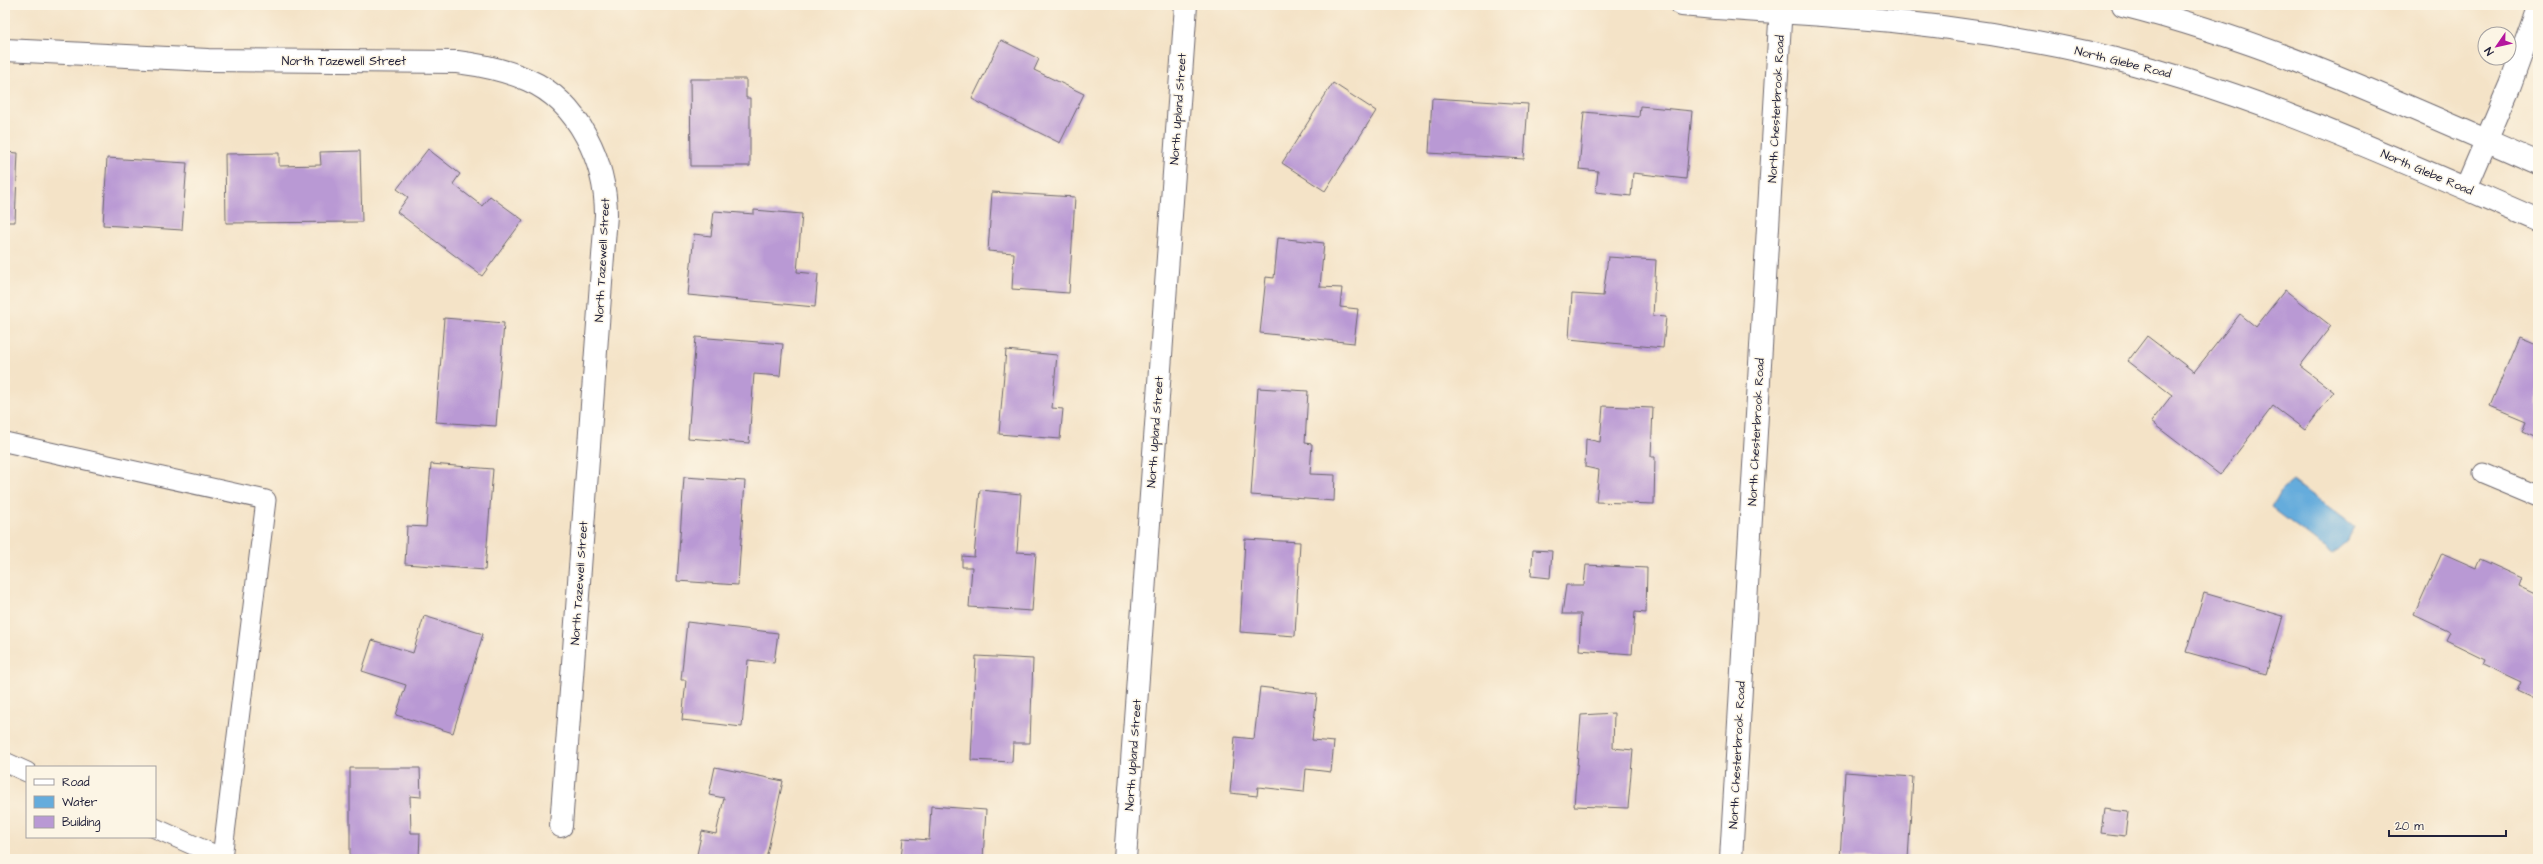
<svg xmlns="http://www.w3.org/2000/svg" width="2543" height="864" viewBox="0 0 2543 864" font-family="'Architects Daughter',sans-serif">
<rect width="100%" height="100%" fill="#fcf5e5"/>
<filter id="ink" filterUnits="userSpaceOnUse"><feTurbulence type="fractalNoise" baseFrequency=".025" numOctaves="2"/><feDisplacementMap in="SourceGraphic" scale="8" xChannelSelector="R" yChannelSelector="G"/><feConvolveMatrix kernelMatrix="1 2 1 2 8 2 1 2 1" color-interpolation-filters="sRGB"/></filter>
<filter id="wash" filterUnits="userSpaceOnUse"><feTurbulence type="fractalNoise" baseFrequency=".012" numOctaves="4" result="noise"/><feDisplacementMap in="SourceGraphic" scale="16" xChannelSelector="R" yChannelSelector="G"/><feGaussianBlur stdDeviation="0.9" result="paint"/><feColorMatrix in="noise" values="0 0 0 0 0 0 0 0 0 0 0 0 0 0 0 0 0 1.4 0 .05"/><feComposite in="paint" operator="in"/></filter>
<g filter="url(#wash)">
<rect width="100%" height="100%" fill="#f4e3c7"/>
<path fill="#65acdc" stroke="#44678c" d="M2293,481L2354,527L2348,541L2333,554L2272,508L2282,490Z"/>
<g id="blocks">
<path fill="#b999d4" d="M1001,40L1039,59L1034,70L1084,94L1060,143L972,99Z
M690,79H746V98H750V166H691Z
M1333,83L1376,111L1325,191L1282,163Z
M1432,98L1528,104L1524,159L1429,153Z
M1640,106L1692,111L1686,179L1633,173L1631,196L1596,192L1598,171L1579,169L1584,112L1639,117Z
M428,149L460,174L453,184L482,206L490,196L523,220L482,276L397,212L408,197L397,189Z
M360,151L362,222L226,223L225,154L279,153V166L321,165L320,152Z
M5,152L18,153L15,222H5Z
M107,158L187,163L182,230L103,225Z
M992,192L1075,197L1069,293L1012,289L1014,253L988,251Z
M754,210L802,214L797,272L818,274L815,307L688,295L694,234L711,236L714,211L754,214Z
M1278,238L1324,243L1320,287L1342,288L1340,307L1358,309L1354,343L1260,333L1266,277L1274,278Z
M1608,257L1656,260L1653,316L1666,317L1663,348L1569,339L1572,294L1603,296Z
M2285,290L2331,326L2300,366L2334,392L2305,430L2273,406L2220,475L2151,422L2172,395L2128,361L2147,336L2194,372L2240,314L2256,327Z
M444,318L504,323L496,426L436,422Z
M696,337L783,344L780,376L754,374L749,443L688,438Z
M2519,337L2538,345V438L2522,431L2526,421L2490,406Z
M1006,350L1057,355L1052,408L1063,409L1060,439L999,434Z
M1258,388L1308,391L1305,443L1312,444L1310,474L1335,475L1334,501L1251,495Z
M1603,406L1653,408L1651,457H1655L1654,504L1596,502L1599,470L1585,467L1586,439L1600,442Z
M431,464L493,469L485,570L405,564L407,526L426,527Z
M684,477L745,481L738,585L677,581Z
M980,490L1021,494L1017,552L1036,553L1032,611L969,607L972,567H962V556L974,557Z
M1245,539L1300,542L1295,636L1240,632Z
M1533,550L1552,551L1550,578L1531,576Z
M2442,553L2476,568L2480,559L2522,578L2519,586L2538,595V701L2517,691L2521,682L2483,664L2485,659L2446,640L2450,632L2414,615Z
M1586,565L1647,568L1646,613L1635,612L1632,654L1579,650L1581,614H1562L1566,585H1584Z
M2204,593L2283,616L2266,674L2186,652Z
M424,616L483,634L453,733L396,715L406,685L362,671L372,640L413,653Z
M687,622L778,633L774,663L748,660L742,727L682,720L686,680H681Z
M976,656L1033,659L1030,743H1013L1012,762L971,760Z
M1260,687L1317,694L1312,740L1334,742L1331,772L1306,769L1304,792L1258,787L1257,796L1230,793L1235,737L1254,739Z
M1614,713L1613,748L1633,750L1628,808L1574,806L1581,715Z
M715,767L783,781L766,859H696L702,831L716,834L724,798L709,795Z
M350,768H420L421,797L410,796L411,833H420L419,859H350Z
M1845,772L1913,777L1908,859H1840Z
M931,806L986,810L983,859H901L903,838L929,840Z
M2104,809L2128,812L2125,836L2101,833Z"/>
</g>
</g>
<g filter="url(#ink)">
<use href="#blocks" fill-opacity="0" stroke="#6c666c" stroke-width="1"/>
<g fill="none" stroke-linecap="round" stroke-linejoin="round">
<g stroke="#6c666c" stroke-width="21">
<path id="lane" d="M5,442L266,500L222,858L155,828
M2483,473L2538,496
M5,762L27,772"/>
</g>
<g stroke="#6c666c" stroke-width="24">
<path id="street" d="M5,50L208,60L457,62C481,65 506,70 528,80C579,102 606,163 606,215L561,826
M2466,188L2510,85L2538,8
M1125,859L1186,5"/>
</g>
<g stroke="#6c666c" stroke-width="24">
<path id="secondary" d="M1731,859L1781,5"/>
</g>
<g stroke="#6c666c" stroke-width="24">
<path id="primary" d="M1682,5C1733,10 1783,12 1834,16C1918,22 2004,34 2086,52C2244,88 2390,156 2538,220
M2123,5C2270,42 2400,103 2538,163"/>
</g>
<use href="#lane" stroke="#fff" stroke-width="19"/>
<use href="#street" stroke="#fff" stroke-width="22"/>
<use href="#secondary" stroke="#fff" stroke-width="22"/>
<use href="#primary" stroke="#fff" stroke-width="22"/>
</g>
</g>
<g text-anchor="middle" stroke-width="3" stroke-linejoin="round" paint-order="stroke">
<g font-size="12" fill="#22223b" stroke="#fcf5e5">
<text x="344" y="65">North Tazewell Street</text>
<text transform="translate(2123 62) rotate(14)" y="4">North Glebe Road</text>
<text transform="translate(1178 109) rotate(-86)" y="4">North Upland Street</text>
<text transform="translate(1776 109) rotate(-87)" y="4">North Chesterbrook Road</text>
<text transform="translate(2427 172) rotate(23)" y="4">North Glebe Road</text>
<text transform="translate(602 260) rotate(-87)" y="4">North Tazewell Street</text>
<text transform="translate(1155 432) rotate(-86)" y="4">North Upland Street</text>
<text transform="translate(1756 432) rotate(-87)" y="4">North Chesterbrook Road</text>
<text transform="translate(579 583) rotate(-86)" y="4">North Tazewell Street</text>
<text transform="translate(1133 755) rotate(-86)" y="4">North Upland Street</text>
<text transform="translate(1737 755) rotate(-87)" y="4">North Chesterbrook Road</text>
</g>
</g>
<rect width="2543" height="864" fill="none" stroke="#fcf5e5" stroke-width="20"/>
<rect x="26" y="766" width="130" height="72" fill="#fcf5e5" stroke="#a5a1a1"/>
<rect x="34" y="779" width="20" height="6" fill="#ffffff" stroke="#a5a1a1"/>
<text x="62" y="786" font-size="12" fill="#22223b">Road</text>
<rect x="34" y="796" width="20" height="12" fill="#65acdc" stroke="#a5a1a1"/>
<text x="62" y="806" font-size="12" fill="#22223b">Water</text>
<rect x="34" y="816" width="20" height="12" fill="#b999d4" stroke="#a5a1a1"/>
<text x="62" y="826" font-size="12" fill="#22223b">Building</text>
<g transform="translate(2497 46) rotate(236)"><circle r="19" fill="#fcf5e5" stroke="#a5a1a1"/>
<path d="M0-3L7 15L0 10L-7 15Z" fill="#b5179e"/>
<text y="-6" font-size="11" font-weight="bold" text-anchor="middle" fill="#22223b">N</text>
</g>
<path d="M2389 830v6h117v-6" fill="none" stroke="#22223b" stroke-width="2"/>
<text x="2395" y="830" font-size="12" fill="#22223b" stroke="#fcf5e5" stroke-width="3" paint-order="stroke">20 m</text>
</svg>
